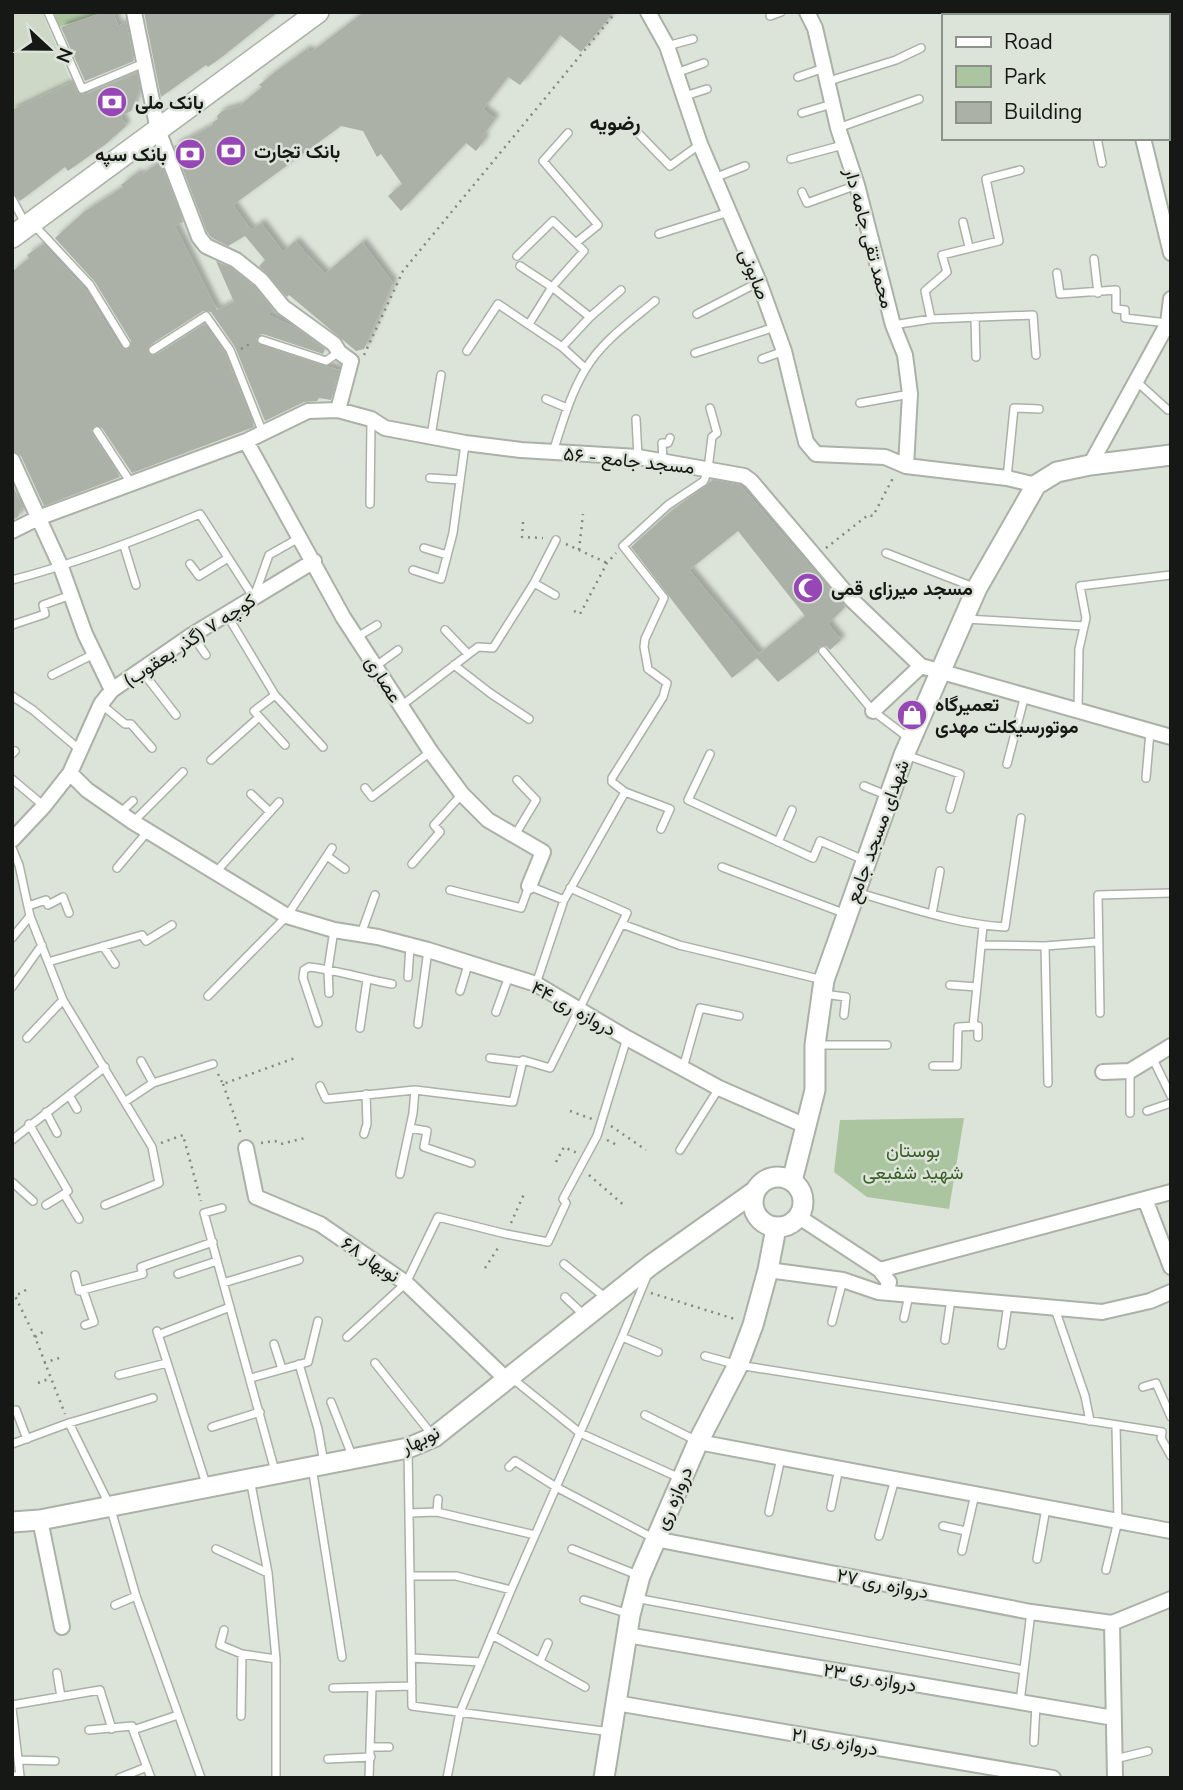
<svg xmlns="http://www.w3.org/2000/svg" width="1183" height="1790" viewBox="0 0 1183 1790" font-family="'Nunito Sans',Vazirmatn,sans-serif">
<defs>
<filter id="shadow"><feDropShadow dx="4.5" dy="-4.5" stdDeviation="2" flood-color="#0004"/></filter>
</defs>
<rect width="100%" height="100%" fill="#dce3d9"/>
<path fill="#cdd8c7" d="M19,12H42L71,82L12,110V15Z"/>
<path fill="#acc5a1" d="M54,12H104L59,27Z
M964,1118L949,1209L867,1197L834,1172L840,1120Z"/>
<path fill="#abb1a7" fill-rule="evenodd" filter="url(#shadow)" d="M104,12H113L118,26L126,22L134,61L85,81L61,27Z
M144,12H278L222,57L208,67L206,65L161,97Z
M364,12H614L581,52L560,35L520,85L508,77L483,109L495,119L482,137L485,139L476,151L466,143L401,211L388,196L402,184L381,154L377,157L363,131L341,126L233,205L251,230L261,223L283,252L295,241L325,274L362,242L393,283L364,349L356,351L289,295L287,297L259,266L265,260L245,236L228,246L212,238L207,232L174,146L213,125L212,123L218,119L217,116L222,111L239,106L262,87L259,85L275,72L307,49L310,53Z
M137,73L140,89L131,111L121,116L126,126L106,144L68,171L65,167L20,201L12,193V110L72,82L78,93L84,95Z
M160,162L183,222L175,226L217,310L234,302L216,261L231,268L254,287L273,310L268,315L296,328L325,349L323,354L263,334L258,335L256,339L260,346L339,370L331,400L319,398L317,401L304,402L265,421L235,347L211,312L203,311L150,345L148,353L151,356L156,355L204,324L225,353L254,427L132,473L102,428L94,426L91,429L92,434L120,477L44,506L21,456L12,450V272L29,258L27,255L43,244L85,289L121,348L125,350L130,349L131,341L95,282L55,238L84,212L123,187L121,185L137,173L139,176Z
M713,480L740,485L845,607L828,624L841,640L830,650L826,646H820L817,652L778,682L757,658L732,678L631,547L671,511ZM738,531L805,616L759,654L689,570Z
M12,484L22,506L18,517L12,520Z"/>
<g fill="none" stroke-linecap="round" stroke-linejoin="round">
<g stroke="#aab1a7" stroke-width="10">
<path id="lane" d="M48,12L82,89L144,63
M988,12V16
M770,16L781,12
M667,46L693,39
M1167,49L1171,48
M676,73L704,63
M798,77L824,68
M829,81L896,60L921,48
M685,96L707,89
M802,113L832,104
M838,128L919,99
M568,133L543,161L598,225L577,242
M639,134L670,166L699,145
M1097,138L1102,163
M791,159L843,145
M714,178L745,166
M802,192L807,203L857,185
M12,199L25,223
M963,222L969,247
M35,226L90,285L126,344
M659,234L729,212
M517,256L553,221L584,251L552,287L529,324
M1094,259L1098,293
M520,266L552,287L590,317
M1057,273L1060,294L1116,290V309L1125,310V318L1167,323
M697,314L759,282
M975,317L976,357
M931,319L925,291L947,272L942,255L999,241L986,179L1020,170
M893,325L931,319L1033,315L1036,355
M262,340L326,361L339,352
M562,347L590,317L621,290
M153,350L206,316L230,350L263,433
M467,351L498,304L562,347L585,368
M695,353L775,327
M762,359L784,351
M1135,380L1168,410
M546,399L567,408
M860,403L910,394
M636,419L638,457
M97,431L131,483
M431,436L441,375
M553,452C562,424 570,395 585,370C601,342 631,321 655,301
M663,461L662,443H668L670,438
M430,478L460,480
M1007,478L1014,408L1039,409
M370,504L371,421
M124,546L136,585
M424,548L447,555
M886,553L976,588
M190,564L199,576L228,558
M413,570L441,579L453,533L465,444
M12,580C77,563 138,540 200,514L254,598
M534,583L555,595
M255,594L269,555L299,538
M227,615L275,695L323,747
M966,619L1084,626
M12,625L45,614L43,605L71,595
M445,630L468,654
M192,635L206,655
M357,637L377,625
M823,651L873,711L910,739
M454,665L490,693L529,719
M376,666L398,650
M141,670L176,715
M52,675L94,654
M275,695L254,711L285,745
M12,696L33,710L80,750
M101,704L125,724H131L152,748
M401,706L478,647L493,648L534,583L556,540
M1078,710L1079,649L1086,618L1080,586L1171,575
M12,754L15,751
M710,754L688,800L813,858L820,841L864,860
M906,755L960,774L950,809
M211,760L258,718
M1007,764L1025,695
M1146,778L1150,732
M12,779L44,806
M864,786L886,795
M365,788L372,797L430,752
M251,794L270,812
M120,813L133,801
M133,822L183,772
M661,829L670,809L625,792L612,782V778L663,697L667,683L648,669L644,647L645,639L664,598L623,546L668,505L704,481L708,469L712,437L717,433L710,408
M515,835L536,800L517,780
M778,842L792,810
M12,848L19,865L30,916L63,1000L152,1147L159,1183L105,1205
M327,856L345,869
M412,864L440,832L434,825L462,794
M722,867L846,914
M117,868L148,831
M215,873L279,802
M450,890L521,908L529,886L564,900
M856,892C905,906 954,924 1005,927L1021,818
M28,906L46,900L48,905L63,897L69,913
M932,914L940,871
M622,924L679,945L823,980
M361,934L375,895
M12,938L30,916
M981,945L1045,946L1097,942
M103,946L115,964
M1045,946L1048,1083
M48,962L142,935L146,941L172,925
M408,977L410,946
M536,984L564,900L625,792
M950,985L977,987
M12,987L42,945
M460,991L469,962
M329,993L328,969L334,930
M823,994L846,997L844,1015
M208,996L287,916L332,848
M496,1012L509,976
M1100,1013L1098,895L1171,893
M318,1023L303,978L304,970L309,967C337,970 364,979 392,984
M418,1024L428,950
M973,1026L983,926
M360,1028L367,980
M27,1038L63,1000
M818,1045H887
M1152,1057L1171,1096
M490,1058L522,1062
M141,1061L153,1083
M933,1066H957L958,1027L978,1026V1037
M683,1068L700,1008L739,1016
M320,1086L326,1099L415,1090L513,1102L523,1060L550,1068L627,913L570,888
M69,1095L77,1109
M126,1101L153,1083L213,1064
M1147,1111L1171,1103
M46,1112L57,1133
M1130,1113V1072
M29,1124L68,1191L64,1194L79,1219
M410,1128L427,1131L424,1147L471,1163
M364,1134L367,1124L366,1094
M12,1140L105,1067
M680,1150L719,1088
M400,1174L413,1113L415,1090
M12,1182L33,1201
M46,1205L64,1194
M222,1208L204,1213L275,1471
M564,1264L607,1299
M178,1274L217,1261
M75,1275L79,1291L143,1274L141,1267L213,1242
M223,1283L299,1260
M83,1290L94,1322L85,1325
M565,1297L585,1316
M1055,1309L1085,1396L1090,1421
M904,1318L909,1295
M832,1322L843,1280
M157,1331L207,1487
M158,1335L230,1307
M347,1337L406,1283L438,1217L506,1234L548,1242L566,1203L563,1199L597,1136L627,1038
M622,1337L658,1352
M945,1340L951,1299
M274,1344L282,1369
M1002,1345L1008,1304
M705,1356L738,1365L1162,1432
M375,1363L433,1436
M299,1364L318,1429L324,1463
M119,1375L167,1363
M251,1378L308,1362L318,1321
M513,1379L580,1433L682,1479
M1143,1387L1156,1383L1171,1417
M331,1402L353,1458
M12,1411L16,1410L27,1439
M645,1415L697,1441
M69,1423L110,1506L136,1596L201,1778
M212,1427L260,1412
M1162,1432L1161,1438L1171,1456
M12,1444L69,1423L153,1398
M408,1449L412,1706L611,1732
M312,1467L342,1657
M509,1467L515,1461L556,1487L655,1539
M250,1479L268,1573L276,1659V1778
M831,1507L839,1468
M437,1512L438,1499
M769,1512L781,1458
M409,1513L437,1512L535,1535
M943,1526L966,1531
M879,1536L895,1479
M216,1549L268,1573
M572,1549L640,1576
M962,1551L975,1494
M1037,1559L1046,1508
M1106,1570L1118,1521L1116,1425
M410,1576H456L511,1590
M635,1598L1024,1670
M584,1600L629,1614
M115,1605L136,1596
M224,1630L220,1645L242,1654L276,1659
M492,1635L585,1687
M412,1658L481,1662
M540,1661L548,1643
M57,1673L61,1697
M333,1688L412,1686
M1020,1702L1031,1612
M12,1705L100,1690L112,1729
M12,1708L20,1776H12
M241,1716L242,1654
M89,1730L132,1726L133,1730
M1034,1742L1036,1705
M371,1747H389
M328,1759L371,1757
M1115,1759L1148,1751
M19,1760L55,1761
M119,1778L147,1767
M151,1778L133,1730L178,1715
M369,1778L372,1687
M447,1778L460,1712L511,1590L622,1337L647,1276"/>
</g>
<g stroke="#aab1a7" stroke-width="18">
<path id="street" d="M134,12L158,130L199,237L206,246L236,260L261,280L283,307L334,344L339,352L351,361L338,410
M648,12L667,46L700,144L759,282L784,351L806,442L816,454L885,457L906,466L1007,478L1036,485
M807,12L815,28L838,128L857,185L893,325L905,355L910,394L906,466
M1167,63L1171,58
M1143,138L1171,253
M246,441L343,617L431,752L462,794L488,820L543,852L529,886
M12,460L61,567L85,634L112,690
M1090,465L1168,323L1171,299
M12,531L38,518L246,441L308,411L338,410L371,419L385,428L465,443L521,450L638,457L744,476L751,481L852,600L921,666L1171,737
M873,711L921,666
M70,773L87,790L133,822L287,916L334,930L378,937L428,950L536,984L627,1038L719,1088L806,1126
M12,840L44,806L70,773L101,704L112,690L192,635L314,561
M1103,1072L1130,1071L1171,1046
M246,1148L256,1197L320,1224L406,1283L505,1378
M1145,1199L1171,1267
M799,1217L880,1270L889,1282L887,1290L883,1292
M768,1270L843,1280L878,1292L1102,1312L1150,1301L1171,1292
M880,1270L1171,1192
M698,1442L1171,1531
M40,1520L62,1627
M655,1539L1031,1612L1112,1623
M1112,1623L1115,1778
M1112,1623L1171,1599
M627,1635L1114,1718
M616,1703L1053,1778"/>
</g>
<g stroke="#aab1a7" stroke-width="23">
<path id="secondary" d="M753 1202a25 25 0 1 1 50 0a25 25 0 1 1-50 0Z
M792,1181L815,1090V1045L824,980L904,755L977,588L1036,485L1057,472L1090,465L1171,455
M12,1522L40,1520L408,1448L434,1437L651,1265L754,1192
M604,1778L630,1615L640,1576L698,1442L738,1365L753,1325L768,1270L776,1228"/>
</g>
<g stroke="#aab1a7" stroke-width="24">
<path id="primary" d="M12,237L318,12"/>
</g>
<path stroke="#838881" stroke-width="2.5" stroke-dasharray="2 5" stroke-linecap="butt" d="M241,349L253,342
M364,355L403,271L616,12
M523,522L522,537L543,538
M566,544L607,563
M826,548L868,515L873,516L893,478
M579,550L583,514
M574,611L580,614L607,563L616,553
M218,1074L223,1084L295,1058
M223,1084L241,1134
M570,1111L592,1119
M611,1126L646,1150
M607,1140L617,1145
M161,1143L183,1135L201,1201
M261,1143L275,1141L281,1144L305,1138
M556,1162L564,1147L577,1153
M589,1175L626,1207
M511,1223L524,1194
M485,1268L500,1245
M26,1290L15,1296L35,1337L65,1414
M651,1293L738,1320
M35,1337L46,1330
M44,1363L59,1358
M38,1383L51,1378"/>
<use href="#lane" stroke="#fff" stroke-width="7"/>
<use href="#street" stroke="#fff" stroke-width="14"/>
<use href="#secondary" stroke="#fff" stroke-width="19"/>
<use href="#primary" stroke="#fff" stroke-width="21"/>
</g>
<defs>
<g id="bank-disc" transform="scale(1.575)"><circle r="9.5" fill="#9746b5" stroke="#dce3d9"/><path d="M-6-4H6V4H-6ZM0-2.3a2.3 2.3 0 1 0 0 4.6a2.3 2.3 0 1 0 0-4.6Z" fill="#fff"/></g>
<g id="mosque-disc" transform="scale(1.575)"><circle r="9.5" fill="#9746b5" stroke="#dce3d9"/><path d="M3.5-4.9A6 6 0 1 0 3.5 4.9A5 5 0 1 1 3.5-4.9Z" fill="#fff"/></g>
<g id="shop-disc" transform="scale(1.575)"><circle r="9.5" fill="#9746b5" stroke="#dce3d9"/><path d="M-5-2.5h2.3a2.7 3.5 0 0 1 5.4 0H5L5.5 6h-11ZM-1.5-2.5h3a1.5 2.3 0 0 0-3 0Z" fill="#fff"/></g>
</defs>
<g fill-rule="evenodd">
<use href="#bank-disc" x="112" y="102"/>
<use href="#bank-disc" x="231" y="151"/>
<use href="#bank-disc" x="190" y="154"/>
<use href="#mosque-disc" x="808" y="588"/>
<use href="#shop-disc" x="912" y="715"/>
</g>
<g text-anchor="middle" stroke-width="5" stroke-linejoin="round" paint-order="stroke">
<g font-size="19" font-weight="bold" fill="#151814" stroke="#dce3d9" text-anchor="start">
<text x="135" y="109">بانک ملی</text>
<text x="254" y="158">بانک تجارت</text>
<text x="167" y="161" text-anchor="end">بانک سپه</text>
<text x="831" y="595">مسجد میرزای قمی</text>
<text x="935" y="711">تعمیرگاه<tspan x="935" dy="22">موتورسیکلت مهدی</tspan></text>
</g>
<g font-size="19" fill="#151814" stroke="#dce3d9">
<text transform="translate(870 238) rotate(75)" y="7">محمد تقی جامه دار</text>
<text transform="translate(755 274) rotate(69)" y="7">صابونی</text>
<text transform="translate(629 460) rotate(6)" y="7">۵۶ - مسجد جامع</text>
<text transform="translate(189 640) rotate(-33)" y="7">کوچه ۷ (گذر یعقوب)</text>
<text transform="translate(384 679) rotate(58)" y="7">عصاری</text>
<text transform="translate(877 831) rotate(-70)" y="7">شهدای مسجد جامع</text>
<text transform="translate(574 1008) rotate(29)" y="7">دروازه ری ۴۴</text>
<text transform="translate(371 1259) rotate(34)" y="7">نوبهار ۶۸</text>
<text transform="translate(420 1439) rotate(-25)" y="7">نوبهار</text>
<text transform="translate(673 1498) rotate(-66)" y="7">دروازه ری</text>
<text transform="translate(883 1583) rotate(11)" y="7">دروازه ری ۲۷</text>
<text transform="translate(870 1677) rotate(10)" y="7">دروازه ری ۲۳</text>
<text transform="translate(835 1741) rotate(10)" y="7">دروازه ری ۲۱</text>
</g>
<g font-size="19" fill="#3b6027" stroke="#dce3d9">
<text x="913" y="1157">بوستان<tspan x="913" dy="22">شهید شفیعی</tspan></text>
</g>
<g font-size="21" font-weight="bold" fill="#151814" stroke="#dce3d9">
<text x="615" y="130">رضویه</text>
</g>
</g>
<rect width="1183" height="1790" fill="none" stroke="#151814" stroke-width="28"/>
<rect x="942" y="14" width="228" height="126" fill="#dce3d9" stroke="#8c928a" stroke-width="2"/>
<rect x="956" y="37" width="35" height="10" fill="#ffffff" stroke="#8c928a" stroke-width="2"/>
<text x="1004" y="49" font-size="21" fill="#151814">Road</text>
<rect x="956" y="66" width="35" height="21" fill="#acc5a1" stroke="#8c928a" stroke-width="2"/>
<text x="1004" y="84" font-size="21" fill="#151814">Park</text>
<rect x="956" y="102" width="35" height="21" fill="#abb1a7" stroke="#8c928a" stroke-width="2"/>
<text x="1004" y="119" font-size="21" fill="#151814">Building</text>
<g transform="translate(49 49) rotate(112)" stroke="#dce3d9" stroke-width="5" paint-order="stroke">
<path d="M0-5L12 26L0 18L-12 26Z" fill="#151814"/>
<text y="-10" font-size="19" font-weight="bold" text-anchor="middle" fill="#151814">N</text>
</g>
</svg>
